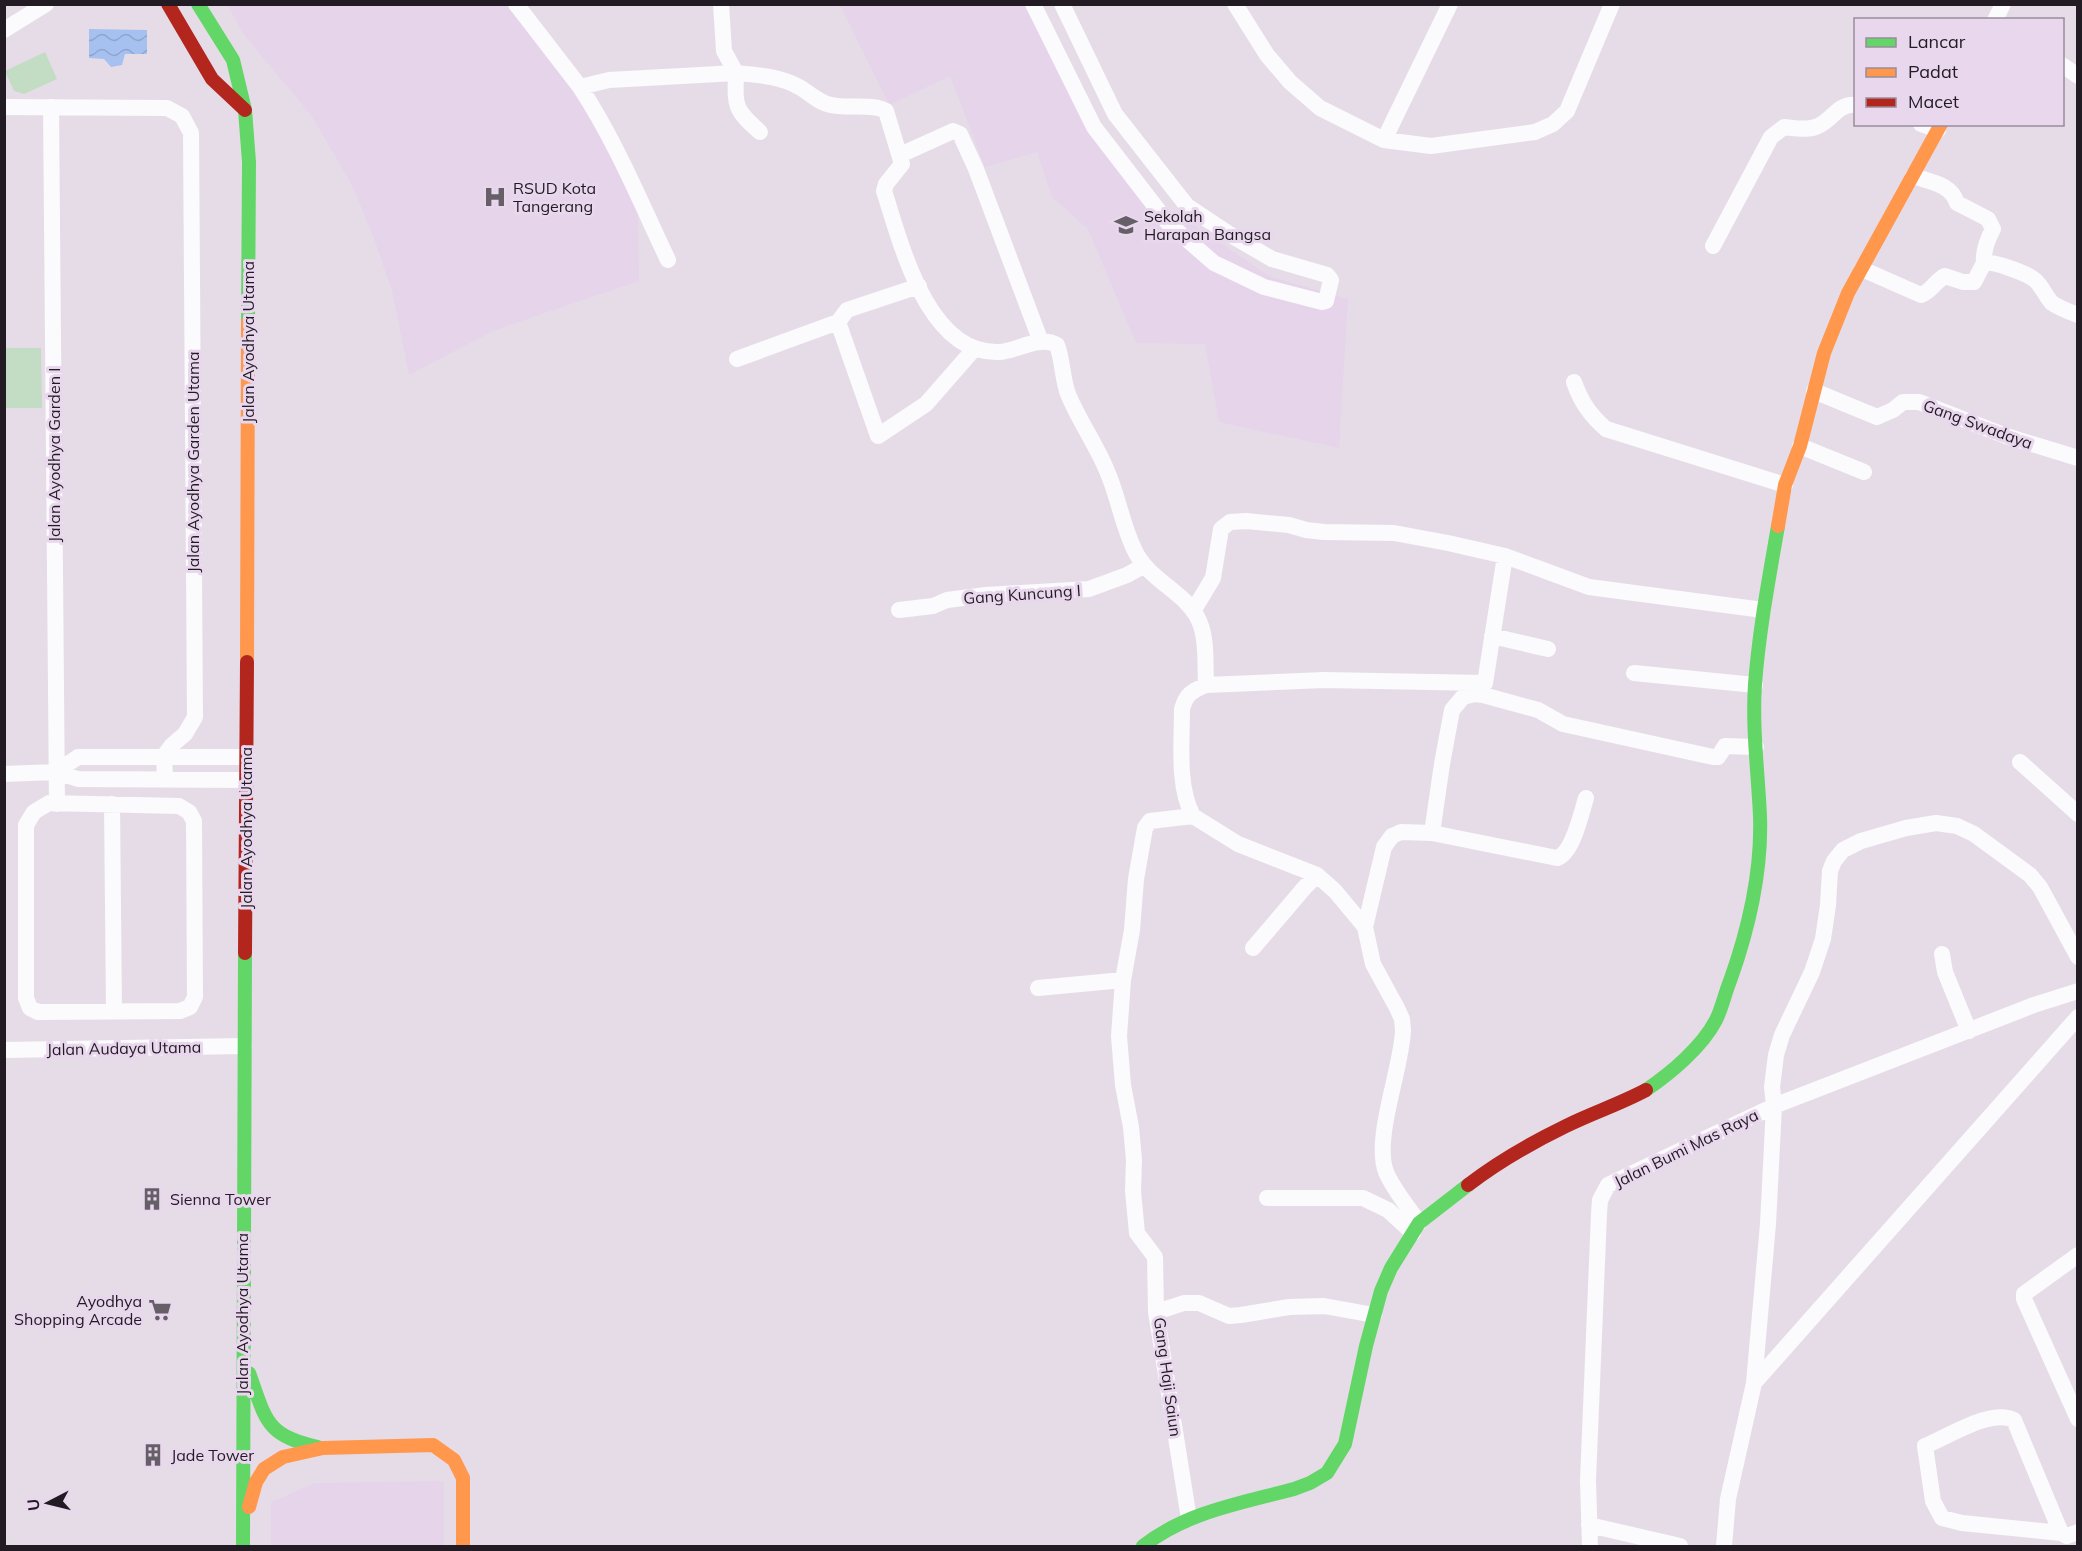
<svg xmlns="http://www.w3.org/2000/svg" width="2082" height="1551" viewBox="0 0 2082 1551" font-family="Mulish,sans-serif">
<defs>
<pattern id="water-waves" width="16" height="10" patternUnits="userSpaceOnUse" patternTransform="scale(1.5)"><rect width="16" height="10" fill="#a6c1ef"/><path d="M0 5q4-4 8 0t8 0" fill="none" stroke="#8fa5cd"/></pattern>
</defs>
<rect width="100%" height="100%" fill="#e6dce8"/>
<path fill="#e5d4ea" d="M227,5H506L556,67L605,133L638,208L639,281L495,330L409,375L392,291L375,241L352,185L311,115L245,36Z
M840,5H1025L1082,115L1131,189L1179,234L1189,222L1271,277L1348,299L1339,448L1219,422L1205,344L1136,343L1088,229L1052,197L1037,152L985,167L950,76L889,105Z
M444,1481V1546H271V1502L315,1483Z"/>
<path fill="#c2ddc3" d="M45,52L57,79L24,94L14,91L5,71Z
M5,348H41L42,408H5Z"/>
<path fill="url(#water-waves)" d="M89,29L147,30V54H125L122,65L111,67L104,59L89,58Z"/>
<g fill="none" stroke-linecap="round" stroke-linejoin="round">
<path stroke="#fbfafc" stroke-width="16" d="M516,4L580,87
M721,4L724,51L736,73C757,75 780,76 799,87C810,93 819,103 831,105C846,109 874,103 886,111L902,164L886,184L884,191C901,243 927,355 999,352C1017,351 1040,335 1057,345C1063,361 1062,378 1068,394C1079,421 1096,444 1107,471C1118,496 1122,524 1134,549C1149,583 1191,593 1201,626C1207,643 1205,666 1206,685
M1033,4L1094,127L1168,223L1214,263L1264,287L1322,302L1326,301L1331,280L1327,275L1272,259L1229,234L1187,206L1115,114L1062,4
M1235,4L1267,55L1290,82L1320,108L1384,140L1431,146L1535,132L1553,124L1567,111L1612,4
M1995,20L2003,4
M4,30L46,4
M2062,65L2078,76
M4,107L167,108L182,116L191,133L195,717L185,734L172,745L164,756L165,779
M51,107L57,804
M1921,124L1938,130
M1384,140L1450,4
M900,155L953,131L960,134L976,169L1041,342
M1913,176C1931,182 1951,184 1957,203L1988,219L1993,229C1987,240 1983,251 1984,263
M1713,246L1771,137L1784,127C1795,128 1808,131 1818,126C1832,120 1838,103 1856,105
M668,260C640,201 616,142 580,87L609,80L736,73C735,107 734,109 760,132
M1862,269L1921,295C1932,291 1935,281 1945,276L1963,282H1974L1984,263C1992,260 2028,274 2035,280C2042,286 2046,297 2052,303C2059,308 2070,312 2078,315
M838,322L878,436L926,404L975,348
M737,359L838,322L847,310L919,286
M1574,382C1581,402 1590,415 1606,429L1785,485
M1814,391L1877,417L1893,410L1903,402H1919L2006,436L2078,458
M1800,446L1864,472
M899,610L933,606L947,600L986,595L1089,589L1127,575L1143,566
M1193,611L1213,578L1221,529L1230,522L1246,521L1289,525L1306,530L1324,532L1394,533L1448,543L1505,556L1589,587L1763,610
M1492,636L1548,649
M1634,673L1755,685
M2020,762L2078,814
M56,772L78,757H247
M4,774L56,772L78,779L247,780
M49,803L179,806L189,812L194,821L195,997L190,1007L180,1011L38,1012L30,1008L26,998V825L34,812Z
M112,804L114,1011
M1432,833L1442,764L1452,710L1463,697L1475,694L1483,695L1538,710L1563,724L1713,757H1718L1725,746L1756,747
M1365,927L1384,847L1392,836L1401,832L1432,833L1557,858C1573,853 1581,814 1586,798
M1253,948L1305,887L1317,875
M1942,954L1945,972L1969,1031
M1038,988L1123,980
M4,1050L244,1046
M1267,1198H1363L1388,1210L1413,1233
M1419,1223C1409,1208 1393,1189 1386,1172C1373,1138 1402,1068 1403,1030L1402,1019L1397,1008L1373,964L1365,927L1335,891L1317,875L1238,844L1193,816C1177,787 1182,741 1182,709C1186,694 1192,691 1206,685L1324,680L1485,683L1505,556
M2078,1255L2028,1291L2024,1294V1299L2078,1419
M1156,1312L1155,1257L1137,1233L1133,1191L1134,1160L1131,1127L1123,1085L1119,1036L1123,980L1132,930L1136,879L1145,828L1150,821L1193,816
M1754,1383L2078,1017
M1189,1519L1156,1312L1184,1303H1199L1229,1316L1241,1315L1289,1307L1324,1306L1374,1315
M1589,1525L1680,1546
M2061,1533L1962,1523L1942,1518L1933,1501L1925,1446C1948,1437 1991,1408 2014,1420L2061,1533L2067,1536L2078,1532
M1590,1546L1588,1480L1599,1214L1600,1200L1608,1185L1774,1106L2034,1005L2078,991
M1724,1546L1728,1499L1754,1383L1768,1224L1774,1106L1772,1087L1776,1055L1782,1035L1812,972L1823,939L1828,905L1830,871L1834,861L1843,850L1861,841L1906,828L1936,823L1957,826L1974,834L2030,875L2040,887L2078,957"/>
<path stroke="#63d668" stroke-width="14" d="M198,4L233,60L245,110L249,162L248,322
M1646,1090C1671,1073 1702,1047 1716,1020C1722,1008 1725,993 1730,981C1749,928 1762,873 1760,816C1758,772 1752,728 1755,684C1759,631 1769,578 1778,526
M249,1373C266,1419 265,1436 318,1447
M243,1546L245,953
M1143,1546C1187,1512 1241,1503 1294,1489L1310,1483L1327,1473L1345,1444L1366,1346L1381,1291L1391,1268L1419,1223L1468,1185"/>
<path stroke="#ff974d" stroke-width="14" d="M1778,526L1785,485L1800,446L1824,353L1848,293L1941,124
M247,662L248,322
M249,1507L256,1482L264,1469L283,1457L323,1448L433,1445L454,1460L463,1478V1546"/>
<path stroke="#b3261e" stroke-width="14" d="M168,4L212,79L245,110
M245,953L247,662
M1468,1185C1498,1162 1531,1143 1566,1126C1592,1113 1620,1104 1646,1090"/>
</g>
<defs>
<g id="hospital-bare" transform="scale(1.8)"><path d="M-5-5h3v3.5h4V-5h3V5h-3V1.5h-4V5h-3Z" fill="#675f68" stroke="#e9d7ed" stroke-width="2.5" paint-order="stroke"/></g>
<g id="school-bare" transform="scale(1.8)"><path d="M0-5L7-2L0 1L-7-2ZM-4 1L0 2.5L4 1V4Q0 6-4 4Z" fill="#675f68" stroke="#e9d7ed" stroke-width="2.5" paint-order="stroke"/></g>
<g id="building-bare" transform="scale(1.8)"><path d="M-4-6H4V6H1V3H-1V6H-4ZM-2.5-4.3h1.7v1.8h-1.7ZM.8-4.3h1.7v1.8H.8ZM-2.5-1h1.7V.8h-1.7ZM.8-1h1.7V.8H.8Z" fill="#675f68" stroke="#e9d7ed" stroke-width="2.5" paint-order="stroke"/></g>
<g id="supermarket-bare" transform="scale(1.8)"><path d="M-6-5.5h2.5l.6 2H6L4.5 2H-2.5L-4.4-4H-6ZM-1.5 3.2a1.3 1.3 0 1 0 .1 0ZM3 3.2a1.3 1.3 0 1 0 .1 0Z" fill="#675f68" stroke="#e9d7ed" stroke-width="2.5" paint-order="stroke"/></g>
</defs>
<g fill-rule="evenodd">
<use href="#hospital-bare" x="495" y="197"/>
<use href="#school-bare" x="1126" y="225"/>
<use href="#building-bare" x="152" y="1199"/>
<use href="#supermarket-bare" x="160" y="1310"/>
<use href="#building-bare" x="153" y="1455"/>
</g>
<g text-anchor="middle" stroke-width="6" stroke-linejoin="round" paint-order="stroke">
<g font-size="16" fill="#221b23" stroke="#e9d7ed" text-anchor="start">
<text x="513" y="194">RSUD Kota<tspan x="513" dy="18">Tangerang</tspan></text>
<text x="1144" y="222">Sekolah<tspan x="1144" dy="18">Harapan Bangsa</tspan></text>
<text x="170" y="1205">Sienna Tower</text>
<text x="142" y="1307" text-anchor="end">Ayodhya<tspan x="142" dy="18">Shopping Arcade</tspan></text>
<text x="171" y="1461">Jade Tower</text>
</g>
<g font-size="16" fill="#221b23" stroke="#e9d7ed">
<text transform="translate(248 342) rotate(-90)" y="6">Jalan Ayodhya Utama</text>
<text transform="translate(1978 424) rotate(20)" y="6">Gang Swadaya</text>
<text transform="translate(54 455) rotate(-90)" y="6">Jalan Ayodhya Garden I</text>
<text transform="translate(193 462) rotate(-90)" y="6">Jalan Ayodhya Garden Utama</text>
<text transform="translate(1022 594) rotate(-4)" y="6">Gang Kuncung I</text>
<text transform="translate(246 828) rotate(-90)" y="6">Jalan Ayodhya Utama</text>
<text transform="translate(124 1048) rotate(-1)" y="6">Jalan Audaya Utama</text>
<text transform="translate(1686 1148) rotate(-26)" y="6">Jalan Bumi Mas Raya</text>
<text transform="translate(242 1314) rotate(-90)" y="6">Jalan Ayodhya Utama</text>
<text transform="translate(1168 1377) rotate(82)" y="6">Gang Haji Saiun</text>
</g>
</g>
<rect width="2082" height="1551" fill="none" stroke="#221b23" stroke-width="12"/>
<rect x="1854" y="18" width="210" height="108" fill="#e9d7ed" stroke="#998c9c" stroke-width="1.5"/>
<rect x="1866" y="38" width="30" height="9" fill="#63d668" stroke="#998c9c" stroke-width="1.5"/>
<text x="1908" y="48" font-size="18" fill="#221b23">Lancar</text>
<rect x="1866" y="68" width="30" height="9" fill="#ff974d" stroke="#998c9c" stroke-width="1.5"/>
<text x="1908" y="78" font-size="18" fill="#221b23">Padat</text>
<rect x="1866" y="98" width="30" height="9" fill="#b3261e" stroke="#998c9c" stroke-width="1.5"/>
<text x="1908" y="108" font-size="18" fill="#221b23">Macet</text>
<g transform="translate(48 1503) rotate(263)" stroke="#e9d7ed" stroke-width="4.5" paint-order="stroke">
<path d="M0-4.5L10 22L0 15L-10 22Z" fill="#221b23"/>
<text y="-9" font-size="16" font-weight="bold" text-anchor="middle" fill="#221b23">U</text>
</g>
</svg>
